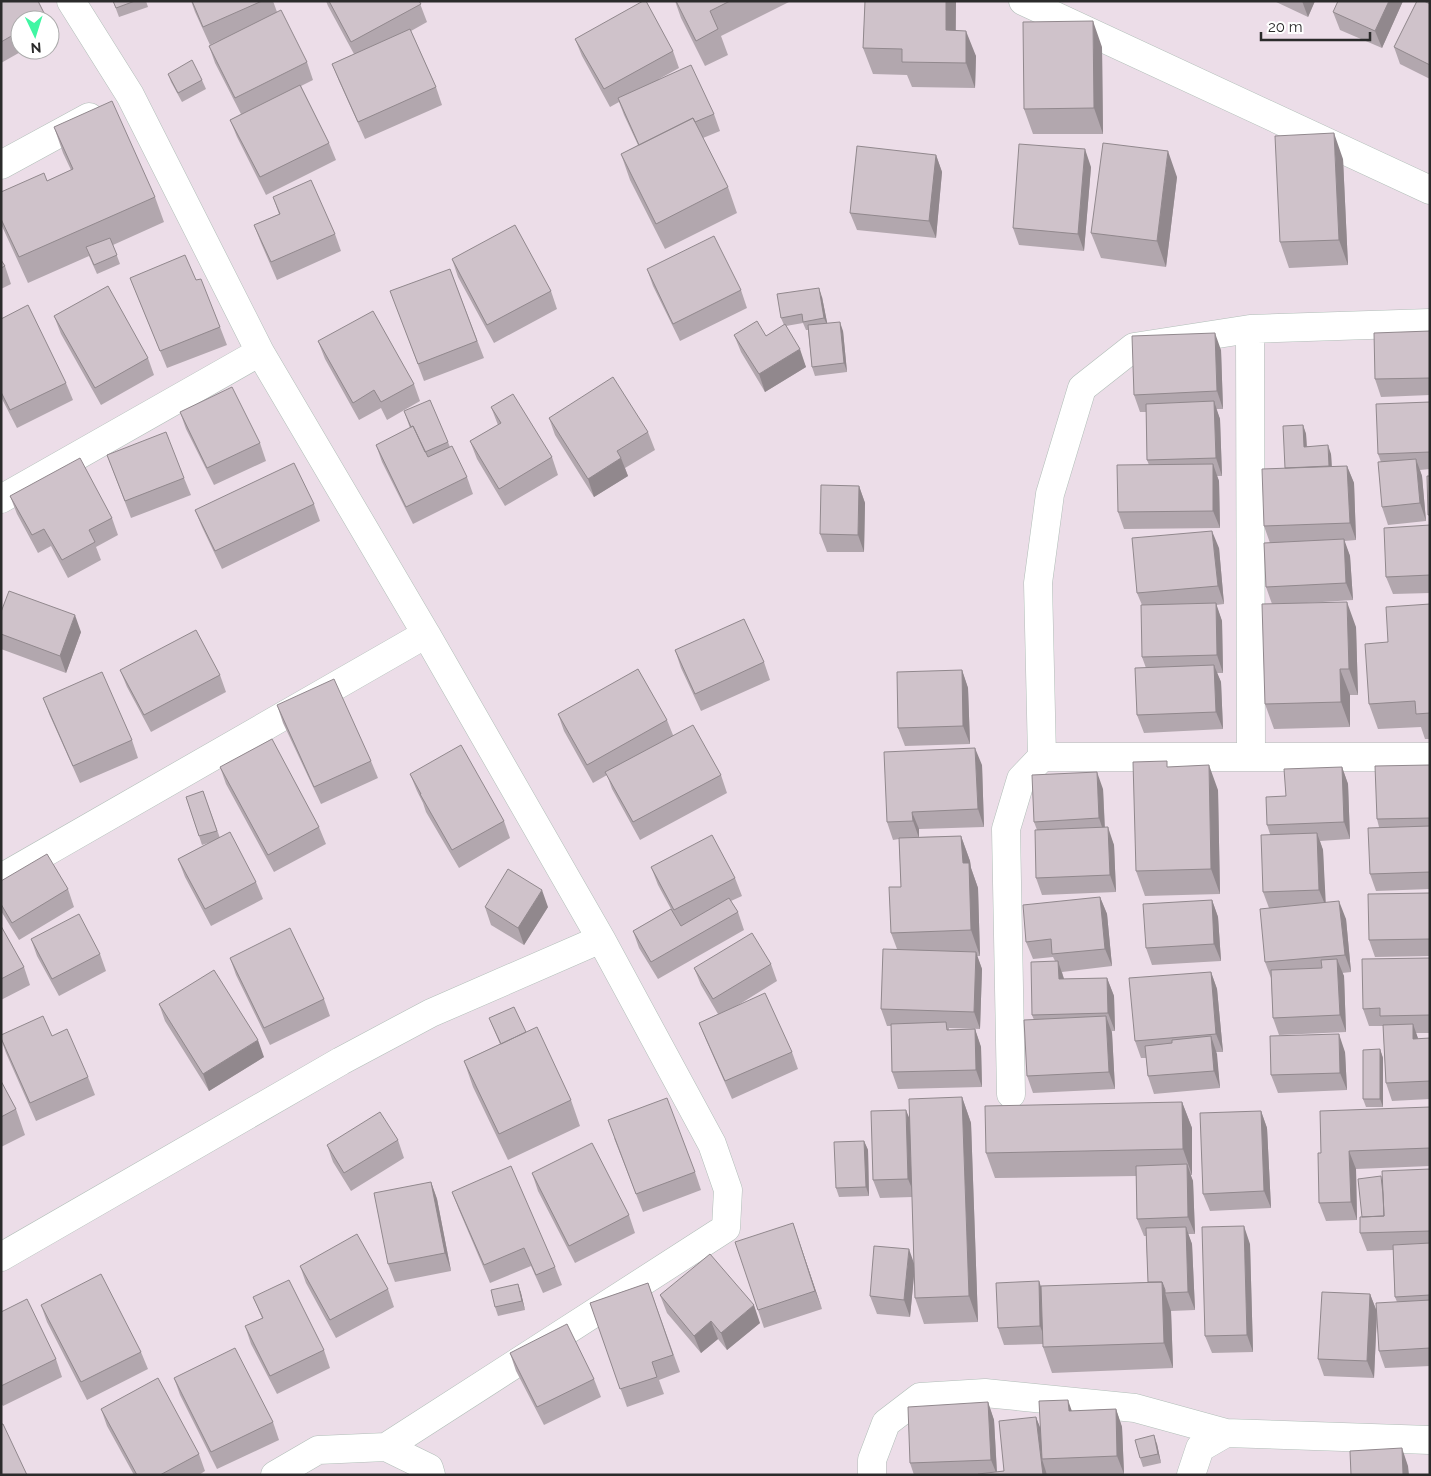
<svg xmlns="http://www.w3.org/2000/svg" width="1431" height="1476" viewBox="0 0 1431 1476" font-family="Raleway,sans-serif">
<rect width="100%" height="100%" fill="#ecdde8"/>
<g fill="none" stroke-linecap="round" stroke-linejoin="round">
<g stroke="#b1beb8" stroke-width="29">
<path id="minor" d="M1023,1L1430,190
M1,165L89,117
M1250,329L1251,757
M1,499L260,352
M1042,757L1038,583L1050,494L1082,388L1134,347L1250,329L1430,323
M1,878L426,634L260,352L130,95L71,1
M1011,1094L1006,829L1021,779L1042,757H1430
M1,1257L341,1061L431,1013L601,939
M386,1447L726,1228L728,1190L712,1144L601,939L426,634
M275,1475L318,1450L386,1447L429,1468L431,1475
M872,1475V1460L886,1423L920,1397L985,1393L1135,1408L1226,1433
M1191,1475L1200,1448L1226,1433L1430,1440"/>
</g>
<use href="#minor" stroke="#fff" stroke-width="28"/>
</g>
<path fill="#b2a7ae" d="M1,1L46,17L48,20H20V50H24L1,63Z
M113,1H146L148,7L119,17Z
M191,1H273L277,12L307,62L313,80L301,86L329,143L336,160L266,195L237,137L230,120L241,114L215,63L209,46L221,39L210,45L195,12Z
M326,1H419L427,22L411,31L436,87L442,105L365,139L339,81L332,64L354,54L328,6Z
M675,1H791L721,36L728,55L705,66L681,18Z
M865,1H956V31L976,56L975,88L912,87L907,75L873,74L863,48Z
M1274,1H1315L1308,17Z
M1403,1L1382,48L1340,30L1333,12Z
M1417,1H1430V79L1400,64L1394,47Z
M50,27L53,34L50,36Z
M575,39L673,51L679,68L659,79L714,114L720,131L703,138L728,187L737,213L665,249L630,180L621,154L638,145L624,115L619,102L610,107L582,56Z
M1102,47L1103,134H1033L1024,109Z
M168,74L202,80L206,89L182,102L171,82Z
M54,127L155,197L164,222L113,245L120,264L97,274L89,256L28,283L1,224V192L47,181L71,170L63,153Z
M936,155L942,172L936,238L857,230L850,213Z
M1343,159L1348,265L1289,268L1280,242Z
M1091,167L1084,251L1019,245L1013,228Z
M1177,177L1166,267L1101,258L1091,233Z
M273,197L335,234L341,251L277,280L261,243L254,225L279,214Z
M452,259L551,291L557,309L494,343L458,277Z
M1,260L5,266L11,284L1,289Z
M450,269L484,358L424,381L397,308Z
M647,269L741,290L747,308L680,341L653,286Z
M130,278L196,280L220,327L227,345L167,368Z
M822,297L827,323L843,331L847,372L815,376L812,367L808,330H806L803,323L786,326L806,367L765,392L741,352L734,335L766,336L784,325L781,318Z
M54,316L148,358L154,375L101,405L61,334Z
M1,319L66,383L73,400L17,428L1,397Z
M1430,331V395L1381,397L1375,379Z
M318,341L414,384L420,401L387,420L381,408L359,420L325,359Z
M1221,350L1223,409H1216L1220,419L1222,476H1217L1219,481L1220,528L1124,529L1118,512L1149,465L1147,460L1146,412H1140L1134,395Z
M1430,402V469L1420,470L1422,476L1426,521L1388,525L1382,507L1381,462L1378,454Z
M491,407L552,457L558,475L505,506L477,459L470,441L498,425Z
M404,411L448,442L450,447L467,477L473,494L413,524L382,462L376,445L410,428Z
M180,412L260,443L266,461L214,485L186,429Z
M549,418L648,432L655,450L625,468L628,476L594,497L555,435Z
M1303,425L1306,434L1307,446L1331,454L1332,466H1347L1354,483L1356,540L1344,541L1350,556L1353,600L1307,603L1356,627L1358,695H1350V727L1274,729L1265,704L1272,604L1266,587L1270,543L1264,526L1285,468Z
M107,455L184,478L191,495L131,518Z
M859,486L865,503L864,552H827L820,534Z
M10,496L112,518L118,535L96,547L101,560L68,578L51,546L38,553L17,514Z
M314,504L320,521L222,569L202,527L195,510Z
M1430,525V593L1393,594L1386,577Z
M1219,548L1224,604L1216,605L1222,621L1223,673H1217L1221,682L1223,729L1144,733L1137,715L1146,668L1142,657V605L1137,593Z
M1430,604V739H1425L1421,727L1378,729L1369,704L1388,642Z
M1,612L81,632L66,673L1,649Z
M675,650L764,662L770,680L701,711L681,668Z
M120,670L220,675L226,692L151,732L127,687Z
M962,670L968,688L970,744L905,746L898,728Z
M43,698L132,740L138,758L80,783L50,716Z
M277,705L371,761L378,778L321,804L283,723Z
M558,714L667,720L673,735L721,775L727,793L640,840L612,789L607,775L593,783L564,731Z
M982,765L984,827L919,829V837L961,836L970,861L971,868L978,888L980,956H977L982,969L980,1029L949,1028V1030L975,1029L981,1047L982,1087L898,1089L892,1072L891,1026H887L881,1009L897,949L891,933L901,887L899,839L893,840L887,822Z
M1430,765V889L1376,891L1370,874L1379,827L1377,819Z
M220,767L319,827L326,844L274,872L226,784Z
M1342,767L1348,784L1350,839L1320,841L1323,850L1325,903L1346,919L1351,972L1342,973L1344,976L1346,1032L1279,1035L1273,1018L1271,978L1265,962L1269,908L1263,892L1270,834L1267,825Z
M410,774L504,821L510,838L459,868L426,812L423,803L417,791Z
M1103,789L1105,827L1114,845L1116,892L1042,895L1036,878L1037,830L1034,822Z
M1218,790L1220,894L1145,896L1136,871Z
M203,791L220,838L256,882L263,899L211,926L185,877L178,859L211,842L202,845L186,797Z
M651,867L735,878L742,896L731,901L738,912L744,930L658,979L639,948L633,931L671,909L658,885Z
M1,881L68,889L74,907L19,940L1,911Z
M1430,893V956L1375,957L1369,940Z
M1100,897L1107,914L1112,966L1062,972L1064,979L1107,978L1114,996L1115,1031H1112V1033L1115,1089L1033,1093L1027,1076L1034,1020L1032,1015L1055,961L1053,957L1033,959L1026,942Z
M1212,900L1218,917L1221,961L1152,965L1146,948Z
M485,907H548L524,945L491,925Z
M1,926L24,967L30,985L1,1000Z
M31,939L100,954L106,971L59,996L37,956Z
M230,958L324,999L330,1016L270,1045L236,975Z
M1430,958V1033H1416L1418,1039L1430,1038V1099L1392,1101L1386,1083L1383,1026H1369L1363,1009Z
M771,964L777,981L735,1007L792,1052L798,1069L732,1099L706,1040L699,1023L718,1014L701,985L694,968Z
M1211,972L1217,989L1223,1052H1216L1220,1088L1154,1094L1148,1076L1146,1058H1141L1135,1041Z
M159,1004L264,1057L209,1091L165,1021Z
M489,1018L526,1032L571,1100L580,1126L508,1160L473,1087L464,1061L500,1044Z
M52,1036L88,1077L95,1095L36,1121L6,1053L1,1039Z
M1380,1049L1383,1058V1107H1366L1363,1099Z
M1345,1052L1347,1090L1278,1093L1271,1075Z
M1,1081L16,1109L25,1135L1,1147Z
M962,1097L971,1123L978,1322L924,1324L915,1298L914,1274L910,1317L877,1314L870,1296L914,1264L912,1197L880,1198L873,1180L909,1118Z
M1182,1102L1192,1128V1175H1190L1193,1181L1195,1234H1188L1192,1244L1195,1310L1171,1311L1173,1368L1052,1373L1043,1347V1344L1004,1345L998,1328L1039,1281L1041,1288L1148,1282L1146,1236H1144L1137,1219L1136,1176L995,1178L986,1153Z
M1430,1107V1166L1356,1169L1357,1220L1326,1221L1319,1203L1321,1153Z
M1261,1111L1267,1128L1271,1208L1210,1211L1203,1194Z
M614,1138L695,1172L701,1190L643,1212Z
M398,1140L404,1158L351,1191L333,1162L327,1145Z
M864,1141L868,1150L869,1196L839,1197L836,1188Z
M1430,1169V1366L1385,1368L1379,1351L1397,1302L1395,1297L1393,1250L1367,1251L1360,1233L1362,1217L1382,1180Z
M532,1173L629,1215L635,1233L575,1263L538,1191Z
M431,1182L437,1199L451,1271L395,1282L388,1264Z
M452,1192L555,1267L562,1285L543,1293L531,1266L490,1283L459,1210Z
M793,1223L822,1309L764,1328L758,1310Z
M1250,1244L1253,1352L1212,1353L1205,1336Z
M300,1266L388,1289L394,1307L336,1338L306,1283Z
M648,1283L680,1372L659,1380L664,1394L627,1407L590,1303Z
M518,1284L521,1293L525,1310L498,1316L495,1307Z
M1370,1294L1377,1312L1374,1378L1324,1376L1318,1359Z
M660,1295L760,1323L727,1350L718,1339L701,1353L667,1313Z
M253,1297L324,1350L330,1368L277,1394L251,1344L245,1326L262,1318Z
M41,1305L141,1352L148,1369L87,1400L47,1322Z
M1,1312L56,1359L62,1377L3,1406L1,1403Z
M510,1353L594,1379L601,1397L544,1425L516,1371Z
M174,1378L273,1422L279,1440L217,1469L180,1395Z
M988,1402L994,1420L997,1472L1004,1471L1036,1417L1040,1428L1072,1411L1116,1409L1122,1427L1124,1474L1094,1475H1047V1473V1475H914L910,1463Z
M101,1409L199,1454L205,1471L199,1475H134L107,1426Z
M1157,1444L1161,1463L1143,1467L1140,1458Z"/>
<path fill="#91888d" d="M946,1H956L955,56L946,30Z
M1302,1H1315L1308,17Z
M1389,1H1403L1382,48L1375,31Z
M1093,21L1102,47L1103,134L1094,108Z
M966,31L976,56L975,88L966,63Z
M1334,133L1343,159L1348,265L1339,240Z
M1085,149L1091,167L1084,251L1078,234Z
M1168,151L1177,177L1166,267L1157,241Z
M936,155L942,172L936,238L929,221Z
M819,288L822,297L828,327L824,318Z
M840,322L843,331L847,372L844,363Z
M1215,333L1221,350L1223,409L1217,391Z
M800,349L806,367L765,392L759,374Z
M1214,401L1220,419L1222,476L1216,458Z
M1303,425L1306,434L1307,455L1304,447Z
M1328,445L1331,454L1332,475L1329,466Z
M621,458L628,476L594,497L588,479Z
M1416,459L1422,476L1426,521L1420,503Z
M1213,464L1219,481L1220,528L1213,511Z
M1347,466L1354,483L1356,540L1350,523Z
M859,486L865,503L864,552L858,535Z
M1212,531L1219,548L1224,604L1218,586Z
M1344,539L1350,556L1353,600L1346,583Z
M1347,602L1356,627L1358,695L1349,669Z
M1216,603L1222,621L1223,673L1217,655Z
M75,615L81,632L66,673L60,656Z
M1214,665L1221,682L1223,729L1216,712Z
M1340,669L1350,695V727L1341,702Z
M962,670L968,688L970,744L963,726Z
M975,748L982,765L984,827L978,809Z
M1209,765L1218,790L1220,894L1211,869Z
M1342,767L1348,784L1350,839L1344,822Z
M1097,772L1103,789L1105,836L1099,818Z
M912,812L919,829V838L913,821Z
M1108,827L1114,845L1116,892L1110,875Z
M1317,833L1323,850L1326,907L1319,890Z
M961,836L970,861L971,868L978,888L980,956L971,930L963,863Z
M542,890L548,907L524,945L518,928Z
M1100,897L1107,914L1112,966L1105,949Z
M1212,900L1218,917L1221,961L1214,944Z
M1339,901L1346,919L1351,972L1345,955Z
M976,952L982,969L980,1029L974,1012Z
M1337,959L1344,976L1346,1032L1340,1015Z
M1058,961L1064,979L1065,997L1059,979Z
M1211,972L1217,989L1223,1052L1216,1034Z
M1107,978L1114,996L1115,1031L1108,1013Z
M1106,1016L1112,1033L1115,1089L1109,1072Z
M1413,1024L1419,1041L1413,1039Z
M975,1029L981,1047L982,1087L976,1070Z
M1339,1034L1345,1052L1347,1090L1340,1073Z
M1211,1036L1217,1054L1220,1088L1214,1071Z
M258,1040L264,1057L209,1091L203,1074Z
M1380,1049L1383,1058V1107L1380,1099Z
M962,1097L971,1123L978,1322L969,1296Z
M1182,1102L1192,1128V1175L1183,1149Z
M906,1110L913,1127L915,1196L908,1179Z
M1261,1111L1267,1128L1271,1208L1264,1191Z
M864,1141L868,1150L869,1196L866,1187Z
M1349,1151L1356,1169L1357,1220L1351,1202Z
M1187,1164L1193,1181L1195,1234L1188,1217Z
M431,1182L437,1199L451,1271L445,1253Z
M793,1223L799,1241L822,1309L815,1291Z
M1244,1226L1250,1244L1253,1352L1247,1335Z
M1186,1227L1192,1244L1195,1310L1188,1292Z
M909,1249L915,1266L910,1317L904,1300Z
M1039,1281L1045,1298L1047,1344L1040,1326Z
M1162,1282L1166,1293H1165L1171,1311L1173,1368L1164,1343Z
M518,1284L521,1293L525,1310L522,1301Z
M1370,1294L1377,1312L1374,1378L1367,1361Z
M754,1305L760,1323L727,1350L721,1333Z
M711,1321L718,1339L701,1353L694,1336Z
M1068,1400L1074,1417L1069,1411Z
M988,1402L994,1420L997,1475L991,1460Z
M1116,1409L1122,1427L1124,1474L1117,1456Z
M1036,1417L1043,1435L1042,1459L1047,1475H1043Z
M1154,1435L1157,1444L1161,1463L1158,1454Z
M1402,1448L1408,1466L1409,1475H1403Z"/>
<path fill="#cfc2ca" stroke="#91888d" d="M1,1H38L46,17L41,20H20V31L1,42Z
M113,1H135L116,8Z
M192,1H262L203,27Z
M329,1H419L421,4L351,42Z
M643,1H646L673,51L604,89L575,39Z
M676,1H730L710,11L718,29L696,41Z
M865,1H946V30L966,31V63L902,62V49L863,48Z
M1338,1H1389L1375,31L1333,12Z
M1417,1H1424L1430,4V65L1394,47Z
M281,10L307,62L235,98L209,46Z
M1093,21L1094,108L1024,109L1023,22Z
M410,29L436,87L358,122L332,64Z
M192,60L202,80L178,93L168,74Z
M691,65L714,114L695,122L693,118L639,145L618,98Z
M300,85L329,143L260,177L230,120Z
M112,101L155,197L19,257L1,219V192L44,173L47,181L73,169L54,127Z
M693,118L728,187L656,224L621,154Z
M1334,133L1339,240L1280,242L1275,136Z
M1103,143L1168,151L1157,241L1091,233Z
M1019,144L1085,149L1078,234L1013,228Z
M857,146L936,155L929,221L850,213Z
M311,180L335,234L271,262L254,225L280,214L273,197Z
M515,225L551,291L487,325L452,259Z
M714,236L741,290L673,324L647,269Z
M110,238L117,255L94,265L86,247Z
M185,255L196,280L201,279L220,327L160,351L130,278Z
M1,260L5,266L1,268Z
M450,269L477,341L418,364L390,291Z
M108,286L148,358L95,388L54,316Z
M819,288L824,318L803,322L802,314L781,318L777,294Z
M28,305L66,383L10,410L1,392V319Z
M373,311L414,384L381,402L374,390L353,403L318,341Z
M757,321L766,336L785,324L800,349L759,374L734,335Z
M840,322L844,363L812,367L808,325Z
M1430,331V378L1375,379L1374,333Z
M1215,333L1217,391L1134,395L1132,336Z
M613,377L648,432L617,451L621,458L588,479L549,418Z
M232,387L260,443L207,468L180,412Z
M513,394L552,457L499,489L470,441L501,423L491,407Z
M430,400L448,442L425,452L413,426L411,427L404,411Z
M1214,401L1216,458L1147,460L1146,404Z
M1430,402V452L1378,454L1376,404Z
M1303,425L1304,447L1328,445L1329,466L1285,468L1283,426Z
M413,426L428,457L452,446L467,477L406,507L376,445Z
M166,432L184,478L125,501L107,455Z
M80,458L112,518L89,530L95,542L62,560L44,529L32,535L10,496Z
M1416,459L1420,503L1382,507L1378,462Z
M294,463L314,504L215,551L195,510Z
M1213,464V511L1118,512L1117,465Z
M1347,466L1350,523L1264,526L1262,469Z
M1427,476H1430V515H1428Z
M821,485L859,486L858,535L820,534Z
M1430,525V575L1386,577L1384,528Z
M1212,531L1218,586L1137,593L1132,538Z
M1344,539L1346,583L1266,587L1264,543Z
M9,591L75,615L60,656L1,634V612Z
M1347,602L1349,669H1340L1341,702L1265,704L1262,604Z
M1216,603L1217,655L1142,657L1141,605Z
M1430,604V713L1416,714L1415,701L1369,704L1365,644L1388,642L1386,607Z
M744,619L764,662L695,694L675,650Z
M196,630L220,675L144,715L120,670Z
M1214,665L1216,712L1137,715L1135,668Z
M638,669L667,720L587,765L558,714Z
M962,670L963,726L898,728L897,672Z
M102,672L132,740L73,766L43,698Z
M334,679L371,761L314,787L277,705Z
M693,725L721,775L633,822L605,772Z
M272,739L319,827L268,855L220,767Z
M461,745L504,821L452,850L420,794H421L410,774Z
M975,748L978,809L912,812L913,821L887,822L884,752Z
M1167,761V767L1209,765L1211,869L1136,871L1133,762Z
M1430,765V818L1377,819L1375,766Z
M1342,767L1344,822L1267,825L1266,797L1286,796L1284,769Z
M1097,772L1099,818L1034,822L1032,775Z
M203,791L217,831L199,836L186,797Z
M1430,826V872L1370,874L1368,828Z
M1108,827L1110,875L1036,878L1035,830Z
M230,832L256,882L205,909L178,859Z
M1317,833L1319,890L1263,892L1261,835Z
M712,835L735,878L674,910L651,867Z
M961,836L963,863H969L971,930L891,933L889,887H901L899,838Z
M47,854L68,889L12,923L1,904V881Z
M508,869L542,890L518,928L485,907Z
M1430,893V939L1369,940L1368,894Z
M1100,897L1105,949L1052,954L1051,939L1026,942L1023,905Z
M729,898L738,912L651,962L633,931L671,909L681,926Z
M1212,900L1214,944L1146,948L1143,904Z
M1339,901L1345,955L1265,962L1260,909Z
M79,914L100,954L52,979L31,939Z
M1,926L24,967L1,979Z
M290,928L324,999L264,1028L230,958Z
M752,933L771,964L713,999L694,968Z
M883,949L976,952L974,1012L881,1009Z
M1430,958V1015L1380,1016V1008L1363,1009L1362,959Z
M1337,959L1340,1015L1273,1018L1271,970L1322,968L1321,960Z
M1058,961L1059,979L1107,978L1108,1013L1032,1015L1031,962Z
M214,970L258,1040L203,1074L159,1004Z
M1211,972L1216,1034L1135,1041L1129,978Z
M765,993L792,1052L725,1081L699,1023Z
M514,1007L526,1032L501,1044L489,1018Z
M43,1016L52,1036L67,1029L88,1077L30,1103L1,1038V1035Z
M1106,1016L1109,1072L1027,1076L1024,1020Z
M946,1022L947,1030L975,1029L976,1070L892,1072L891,1024Z
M1413,1024V1039L1430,1038V1081L1386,1083L1383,1025Z
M537,1027L571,1100L499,1134L464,1061Z
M1339,1034L1340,1073L1271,1075L1270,1036Z
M1211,1036L1214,1071L1148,1076L1145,1046L1172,1043V1040Z
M1380,1049V1099H1363V1050Z
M1,1081L16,1109L1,1117Z
M962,1097L969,1296L915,1298L909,1099Z
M667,1098L695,1172L636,1194L608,1120Z
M1182,1102L1183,1149L986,1153L985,1106Z
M1430,1107V1148L1349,1151L1351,1202L1319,1203L1318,1153H1321L1320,1111Z
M906,1110L908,1179L873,1180L871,1111Z
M1261,1111L1264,1191L1203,1194L1200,1113Z
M380,1112L398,1140L344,1173L327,1145Z
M864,1141L866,1187L836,1188L834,1142Z
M592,1143L629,1215L569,1246L532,1173Z
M1187,1164L1188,1217L1137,1219L1136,1166Z
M511,1166L555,1267L536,1275L524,1248L484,1265L452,1192Z
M1430,1169V1231L1360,1233V1217L1384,1216L1382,1171Z
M1381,1176L1383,1194L1384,1216L1362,1217L1358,1179Z
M431,1182L445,1253L388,1264L374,1193Z
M793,1223L815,1291L758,1310L735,1242Z
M1244,1226L1247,1335L1205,1336L1202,1227Z
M1186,1227L1188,1292L1165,1293V1290L1162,1282H1148L1146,1228Z
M357,1234L388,1289L330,1320L300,1266Z
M1430,1243V1295L1395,1297L1393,1245Z
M874,1246L909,1249L904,1300L870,1296Z
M710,1254L754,1305L721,1333L711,1321L694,1336L660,1295Z
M101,1274L141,1352L81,1382L41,1305Z
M289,1280L324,1350L270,1376L245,1326L263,1318L253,1297Z
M1039,1281L1040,1326L998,1328L996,1283Z
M1162,1282L1164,1343L1043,1347L1041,1286Z
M648,1283L673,1355L652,1362L657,1377L620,1389L590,1303Z
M518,1284L522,1301L495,1307L491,1290Z
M1322,1292L1370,1294L1367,1361L1318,1359Z
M27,1299L56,1359L1,1386V1312Z
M1430,1300V1348L1379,1351L1376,1303Z
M567,1324L594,1379L537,1407L510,1353Z
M235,1348L273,1422L211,1452L174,1378Z
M158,1378L199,1454L160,1475H137L101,1409Z
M1068,1400L1069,1411L1116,1409L1117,1456L1042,1459L1039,1401Z
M988,1402L991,1460L910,1463L908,1407Z
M1036,1417L1043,1475H978V1474L1004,1471L999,1421Z
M1,1424H3L27,1475H1Z
M1154,1435L1158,1454L1140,1458L1135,1440Z
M1402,1448L1403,1475H1351L1350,1451Z"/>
<rect width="1431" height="1476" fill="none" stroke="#2b2b2b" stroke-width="5"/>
<g transform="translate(35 35) rotate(176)"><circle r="24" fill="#ffffff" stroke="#aaaaaa"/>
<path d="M0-4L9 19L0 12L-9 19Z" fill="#40f6a3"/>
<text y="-8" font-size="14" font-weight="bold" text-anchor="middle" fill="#2b2b2b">N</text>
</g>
<path d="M1261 32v8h109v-8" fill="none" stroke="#2b2b2b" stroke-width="2.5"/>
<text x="1268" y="32" font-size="15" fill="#2b2b2b" stroke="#ffffff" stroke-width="4" paint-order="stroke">20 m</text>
</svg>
